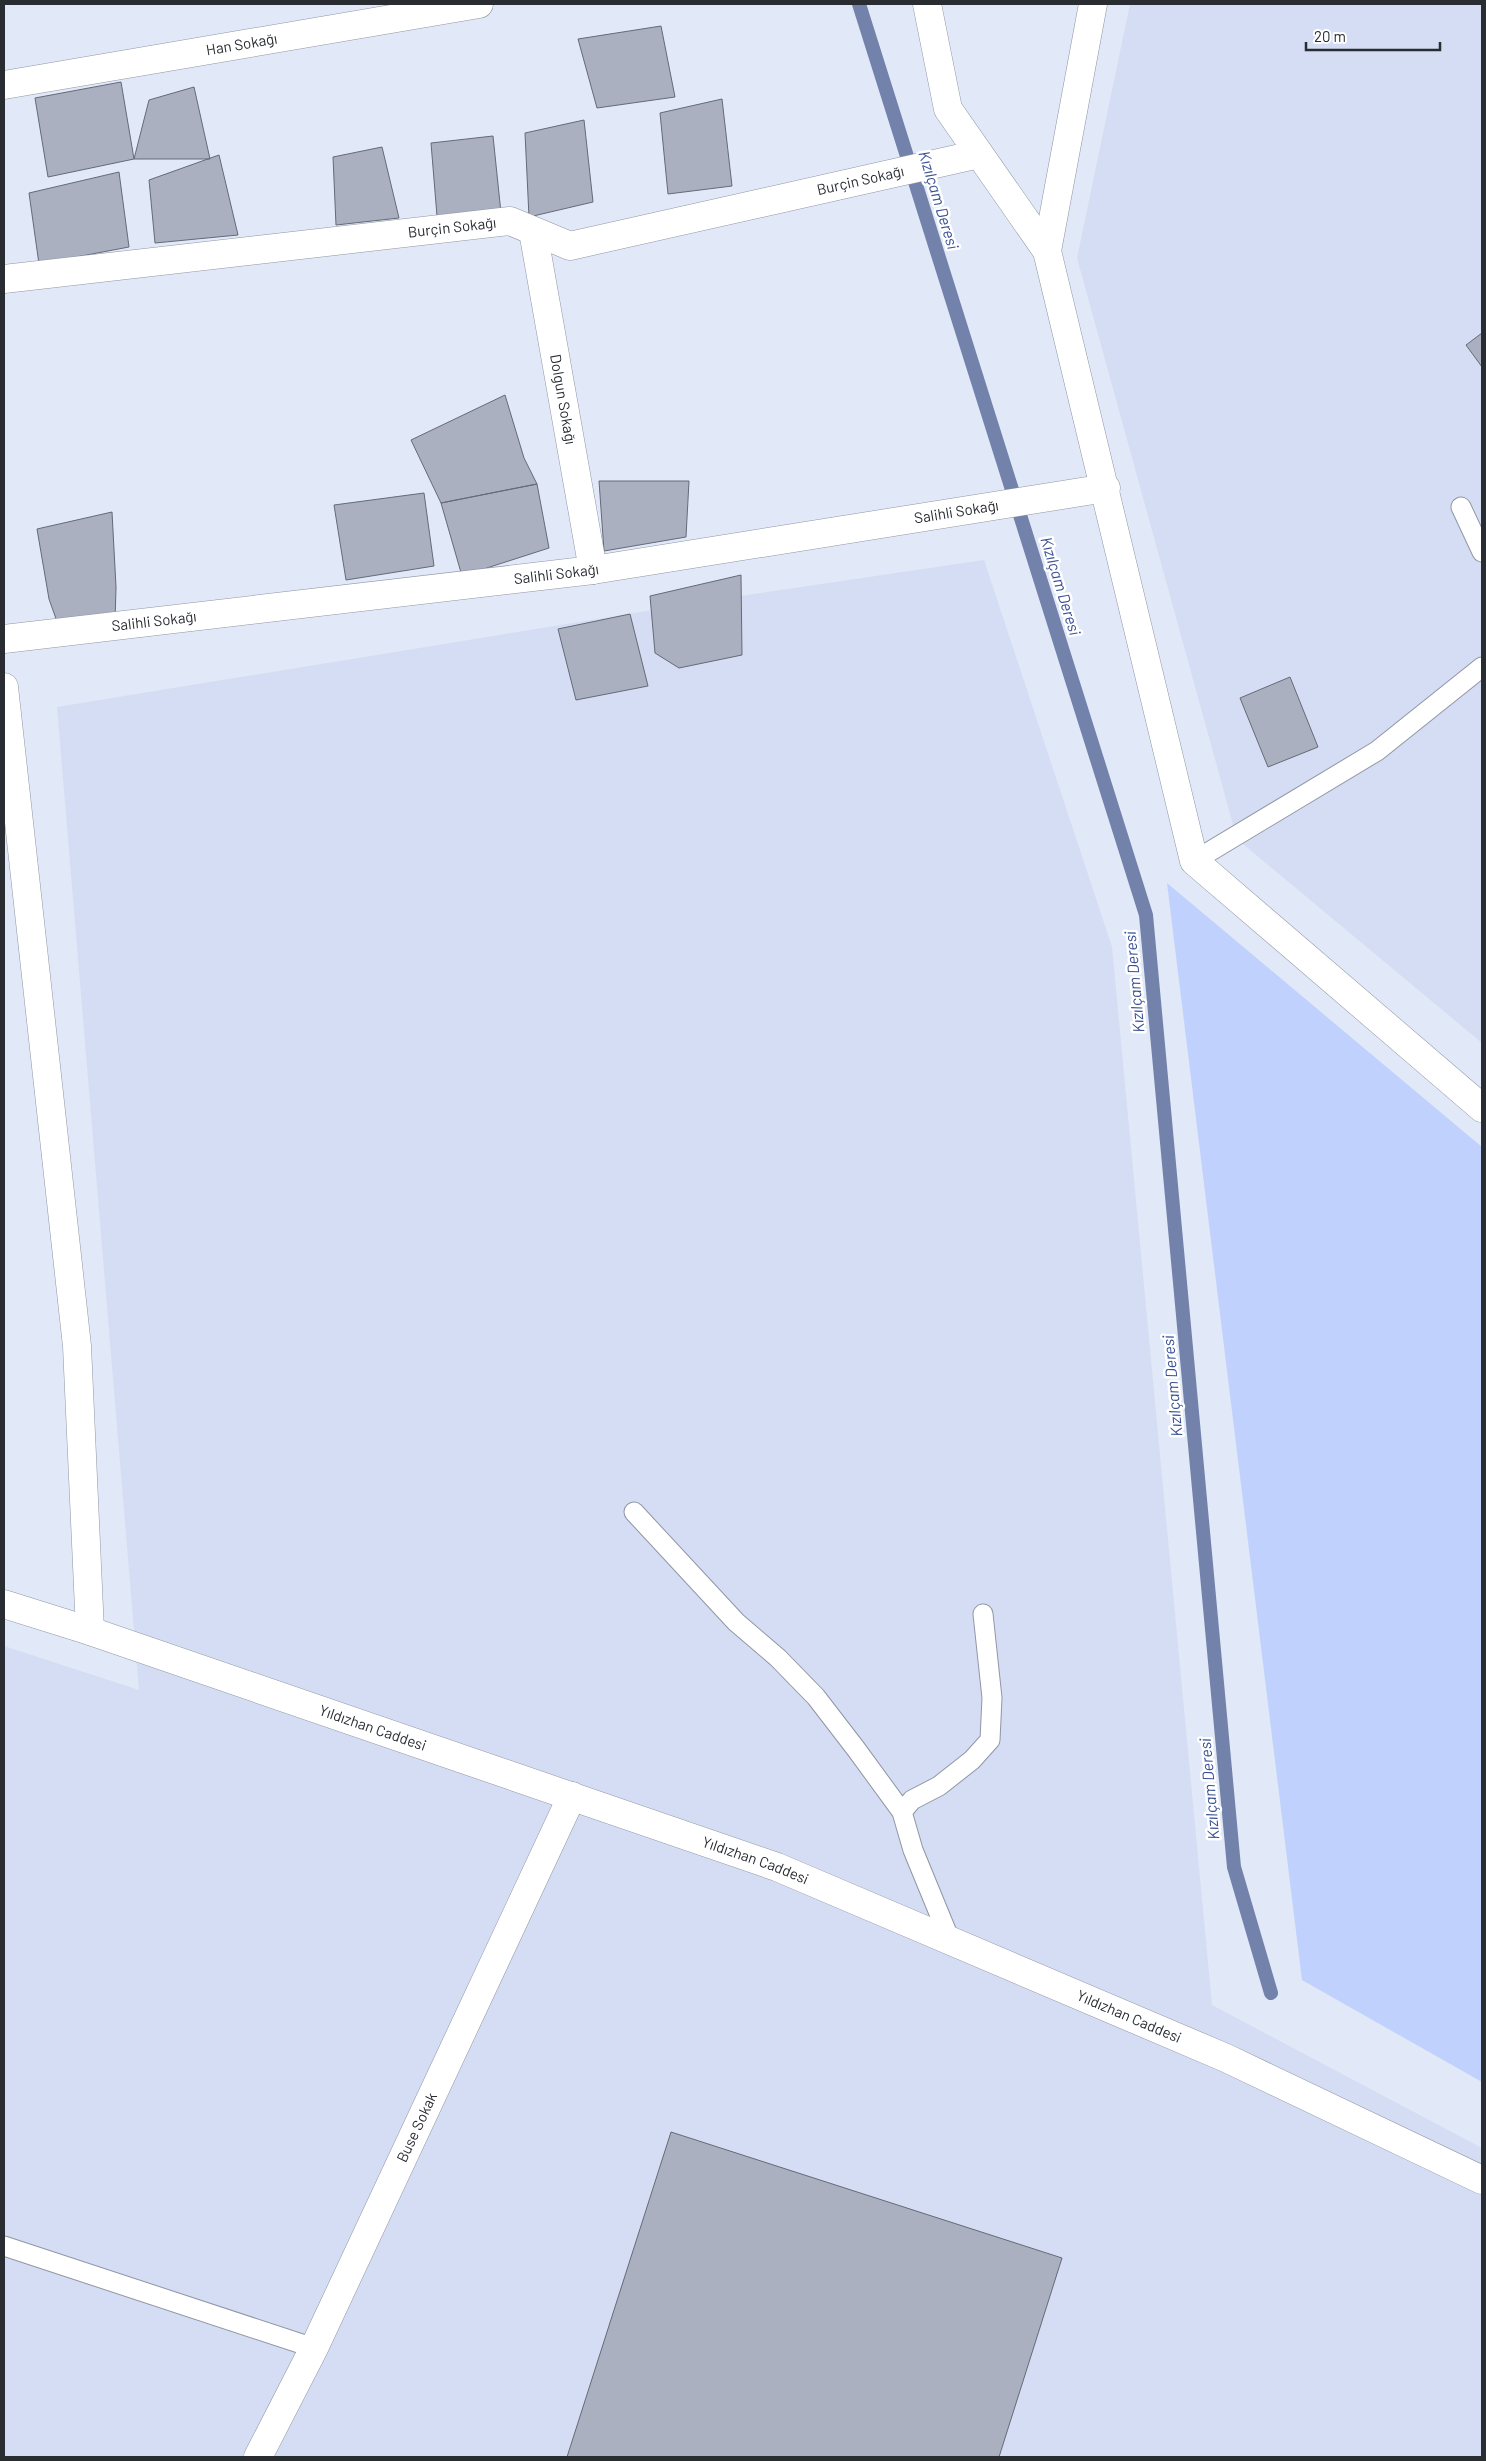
<svg xmlns="http://www.w3.org/2000/svg" width="1486" height="2461" viewBox="0 0 1486 2461" font-family="Barlow,sans-serif">
<rect width="100%" height="100%" fill="#e1e8f7"/>
<path fill="#d4ddf4" d="M1130,4H1482V1043L1237,839L1077,258Z
M984,560L1112,947L1212,2005L1482,2148V2457H4V1646L139,1690L57,707L733,597Z"/>
<path fill="#bfd1fc" d="M1167,883L1482,1147V2082L1302,1980Z"/>
<g fill="none" stroke-linecap="round" stroke-linejoin="round">
<path stroke="#7282aa" stroke-width="14" d="M859,4L1146,915L1234,1867L1271,1993"/>
</g>
<path fill="#aab0bf" stroke="#656a77" d="M661,26L675,97L597,108L578,39Z
M121,82L134,159L48,177L35,98Z
M194,87L210,159H134L149,100Z
M722,99L732,186L668,194L660,113Z
M584,120L593,202L529,217L525,133Z
M493,136L501,213L437,216L431,143Z
M382,147L399,218L336,225L333,157Z
M219,155L238,235L155,243L149,180Z
M119,172L129,247L39,264L29,193Z
M1482,333V367L1466,345Z
M505,395L524,458L537,484L441,503L411,440Z
M599,481H689L686,537L604,551Z
M537,484L549,548L462,576L441,503Z
M424,493L434,566L346,580L334,505Z
M112,512L116,587L115,622L60,630L49,599L37,529Z
M741,575L742,655L679,668L655,653L650,596Z
M630,614L648,686L576,700L558,629Z
M1290,677L1318,747L1268,767L1240,698Z
M671,2132L1062,2258L999,2457H567Z"/>
<g fill="none" stroke-linecap="round" stroke-linejoin="round">
<g stroke="#9096a4" stroke-width="21">
<path id="lane" d="M1461,507L1482,552
M1194,861L1377,751L1482,667
M634,1512L736,1622L778,1658L816,1697L856,1749L902,1812L913,1850L950,1940
M902,1812L912,1800L939,1786L972,1760L990,1740L992,1698L983,1614
M4,2246L314,2348"/>
</g>
<g stroke="#9096a4" stroke-width="29">
<g id="street">
<path d="M927,4L948,109L1047,251"/>
<path d="M1093,4L1047,251L1194,861L1482,1108"/>
<path id="s1" d="M4,85L479,4"/>
<path id="s2" d="M533,231L593,570"/>
<path id="s3" d="M4,279L510,221L570,246L979,154"/>
<path id="s4" d="M4,639L593,570L1106,488"/>
<path d="M4,687L77,1346L90,1631"/>
<path id="s5" d="M4,1604L90,1631L777,1867L1226,2058L1482,2180"/>
<path id="s6" d="M258,2457L314,2348L572,1796"/>
</g>
</g>
<use href="#lane" stroke="#fff" stroke-width="19"/>
<use href="#street" stroke="#fff" stroke-width="28"/>
</g>
<g text-anchor="middle" stroke-width="5" stroke-linejoin="round" paint-order="stroke">
<g font-size="15" fill="#292c31" stroke="#fff">
<text dy="5" stroke="none"><textPath href="#s1" startOffset="241">Han Sokağı</textPath></text>
<text dy="5" stroke="none"><textPath href="#s3" startOffset="872">Burçin Sokağı</textPath></text>
<text dy="5" stroke="none"><textPath href="#s3" startOffset="451">Burçin Sokağı</textPath></text>
<text dy="5" stroke="none"><textPath href="#s2" startOffset="171">Dolgun Sokağı</textPath></text>
<text dy="5" stroke="none"><textPath href="#s4" startOffset="961">Salihli Sokağı</textPath></text>
<text dy="5" stroke="none"><textPath href="#s4" startOffset="556">Salihli Sokağı</textPath></text>
<text dy="5" stroke="none"><textPath href="#s4" startOffset="151">Salihli Sokağı</textPath></text>
<text dy="5" stroke="none"><textPath href="#s5" startOffset="389">Yıldızhan Caddesi</textPath></text>
<text dy="5" stroke="none"><textPath href="#s5" startOffset="794">Yıldızhan Caddesi</textPath></text>
<text dy="5" stroke="none"><textPath href="#s5" startOffset="1199">Yıldızhan Caddesi</textPath></text>
<text dy="5" stroke="none"><textPath href="#s6" startOffset="366">Buse Sokak</textPath></text>
</g>
<g font-size="16" font-style="italic" fill="#3a5195" stroke="#fff">
<text transform="translate(939 200) rotate(73)" y="6">Kızılçam Deresi</text>
<text transform="translate(1061 586) rotate(73)" y="6">Kızılçam Deresi</text>
<text transform="translate(1134 982) rotate(-95)" y="6">Kızılçam Deresi</text>
<text transform="translate(1172 1386) rotate(-95)" y="6">Kızılçam Deresi</text>
<text transform="translate(1209 1789) rotate(-95)" y="6">Kızılçam Deresi</text>
</g>
</g>
<rect width="1486" height="2461" fill="none" stroke="#292c31" stroke-width="10"/>
<path d="M1306 42v8h134v-8" fill="none" stroke="#292c31" stroke-width="2.5"/>
<text x="1314" y="42" font-size="15" fill="#292c31" stroke="#ffffff" stroke-width="4" paint-order="stroke">20 m</text>
</svg>
